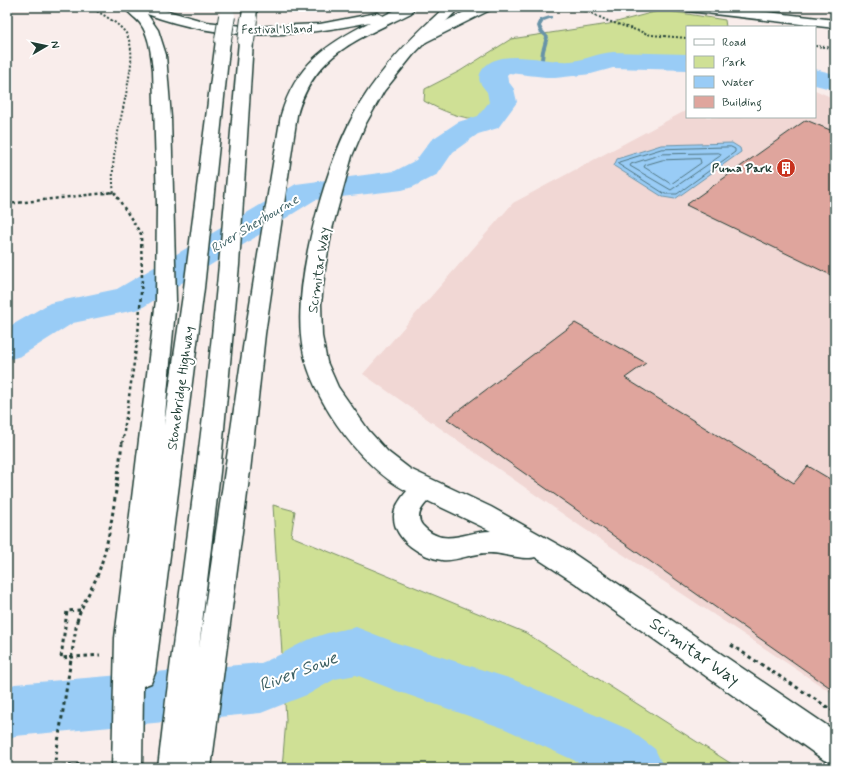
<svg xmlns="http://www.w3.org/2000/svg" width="842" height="775" viewBox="0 0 842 775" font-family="Mynerve,sans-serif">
<rect width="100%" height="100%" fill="#f9edeb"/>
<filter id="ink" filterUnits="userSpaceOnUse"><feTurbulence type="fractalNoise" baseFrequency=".025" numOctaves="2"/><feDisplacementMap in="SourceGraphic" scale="8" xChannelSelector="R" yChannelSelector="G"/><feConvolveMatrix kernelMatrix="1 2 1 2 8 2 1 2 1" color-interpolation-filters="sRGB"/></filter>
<g filter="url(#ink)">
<path fill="#f1d7d4" d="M815,90L835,99V695L580,526L363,374L513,203L687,110V117H815Z"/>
<path fill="#cfe095" stroke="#778e64" d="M662,10L725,20L726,27H687V58C675,58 662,59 650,59C636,58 622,54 607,56C592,57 580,67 564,67C544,67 526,57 506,59C493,60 486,68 483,79L493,88L494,101L484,119C463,120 442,111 424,101L425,89L460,71L511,39L609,24Z
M273,505L295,511L291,536L526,633L738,768H282L286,720Z"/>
<path fill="#99ccf6" stroke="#6893a8" d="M732,143L740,148L741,152L675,199L663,197L614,166L617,159L661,145Z"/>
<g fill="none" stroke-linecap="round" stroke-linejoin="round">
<path stroke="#507682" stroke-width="1" d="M731,147L735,149V152L677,194H665L618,164L619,162L661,149Z
M719,153L721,154L720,156L671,190L630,166L631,164L662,154Z
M700,159L701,163L671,184L644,167L645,165L662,160Z"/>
<path fill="#6893a8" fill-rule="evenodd" d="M550,16H552V18L544,21L541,26L543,30L549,37L545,51L543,68L541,69L539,68L541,51L545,37L539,32L537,26L540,19Z"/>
<path fill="#99ccf6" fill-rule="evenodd" d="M613,52L687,54V70L613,68L591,74L555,78L509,73L507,75L508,81L514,89L517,102L498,128L478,134L453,152L438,174L413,187L402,190L315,200L140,309L73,323L21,356L7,360V328L50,303L117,289L296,184L395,171L416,160L431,140L458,122L478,116L489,102C488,99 488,95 487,92C483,86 477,82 480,74C493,44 545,63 571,61C586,60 597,53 613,52Z
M815,69L835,74V90L815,85Z
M356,627L397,643L512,679L630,730L655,749L664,768H591L503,728L397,691L356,675L335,679L309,694L261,713L15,736L7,739V687L15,684L261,663C278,657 292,647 308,640C324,633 340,630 356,627Z"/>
</g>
<path fill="#dfa59d" stroke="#1f3d34" d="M806,120L835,132V277L686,205Z
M575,323L646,363L625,378L794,483L808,466L835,482V685L832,689L447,419Z"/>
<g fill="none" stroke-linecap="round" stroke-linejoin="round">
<g stroke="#1f3d34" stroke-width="3">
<path id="minor" d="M445,7H460L413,55L384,91L365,125L352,156L332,229L325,268L321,304L322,336L327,362L338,387L369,431L388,452L410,469L491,507L571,552L835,731V764L824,760L575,583L535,557C525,561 503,553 490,553C474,552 455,562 442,560C422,557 395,541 394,518C393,509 401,498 407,491C358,466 305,391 301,336C295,272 327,157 361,102C383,66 414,35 445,7ZM428,501L491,531C465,531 443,549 422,525C415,516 422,507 428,501Z"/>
</g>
<g stroke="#1f3d34" stroke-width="3">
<path id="trunk" d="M124,7H154L206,22L252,27L320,24L377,13L383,16L401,7H411L413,10L411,13C358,40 315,52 297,115L265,334L250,471L211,768H158C169,669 183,571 196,473C215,329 226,185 239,41L241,38H251L253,41L239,265L220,472L199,648L245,334L281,115C296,65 325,45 370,22C292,38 223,42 147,14L158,30L166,55L171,118L176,300L164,425L184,288L216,40L218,37H228L230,40L204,288L155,673L151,683L143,686L142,768H112L115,638L156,300L157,203L153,70C151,55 150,36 140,23C135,17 128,13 124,7Z
M243,7H257L256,19L254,22H244L242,19Z
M474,7H492L490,10L424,43H414L412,40L414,37Z
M681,7H724L835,20V28L688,11L683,10Z"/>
</g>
<path stroke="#1f3d34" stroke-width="2" stroke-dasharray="2 2" stroke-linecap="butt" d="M90,7C100,13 121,24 127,35C135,52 130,71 127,89C121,121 109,161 114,193
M561,7L582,9L608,21L651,35L687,38
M815,46L835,48
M107,193L114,192"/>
<path stroke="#1f3d34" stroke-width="2.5" stroke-dasharray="3 3" stroke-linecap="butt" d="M114,192L141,234L142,279L138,335L122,445
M7,204L114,192"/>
<path stroke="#1f3d34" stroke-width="3" stroke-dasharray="3.5 3.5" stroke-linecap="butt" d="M80,610L67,611L61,658L100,655
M77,621C82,603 93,588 99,571C113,530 116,486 122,444
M731,645L835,712
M41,768L83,764"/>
<use href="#minor" fill="#fff" fill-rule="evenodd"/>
<use href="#trunk" fill="#fff" fill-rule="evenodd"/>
<g stroke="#1f3d34" stroke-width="18" stroke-linecap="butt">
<path id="trunk-bridge" d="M223,40L227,16
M246,41L249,19"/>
</g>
<path stroke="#1f3d34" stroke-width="3" stroke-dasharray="3.5 3.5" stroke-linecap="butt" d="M54,768L77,621"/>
<use href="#trunk-bridge" stroke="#fff" stroke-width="16"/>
</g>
</g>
<defs>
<g id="building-disc" transform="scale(1)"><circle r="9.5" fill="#c8321e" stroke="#fff"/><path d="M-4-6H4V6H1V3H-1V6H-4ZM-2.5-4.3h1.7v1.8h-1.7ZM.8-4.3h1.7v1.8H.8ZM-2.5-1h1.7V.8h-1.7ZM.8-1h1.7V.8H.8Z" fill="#fff"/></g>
</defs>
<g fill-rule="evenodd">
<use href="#building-disc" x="786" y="168"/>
</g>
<g text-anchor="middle" stroke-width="4" stroke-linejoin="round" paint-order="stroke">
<g font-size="12" fill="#1f3d34" stroke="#fff">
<text transform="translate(277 29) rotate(-1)" y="4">Festival Island</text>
</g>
<g font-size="12" font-weight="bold" fill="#1f3d34" stroke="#fff" text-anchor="end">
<text x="772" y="172">Puma Park</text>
</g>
<g font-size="13" font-style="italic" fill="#3e6164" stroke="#fff">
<text transform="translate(254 223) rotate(-31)" y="5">River Sherbourne</text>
</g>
<g font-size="14" fill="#1f3d34" stroke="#fff">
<text transform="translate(318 270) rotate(-82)" y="5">Scimitar Way</text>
<text transform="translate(180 388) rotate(-82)" y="5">Stonebridge Highway</text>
</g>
<g font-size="17" fill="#1f3d34" stroke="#fff">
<text transform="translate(695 651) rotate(35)" y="6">Scimitar Way</text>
</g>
<g font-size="18" font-style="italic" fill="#3e6164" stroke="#fff">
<text transform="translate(298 671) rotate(-21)" y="6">River Sowe</text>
</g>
</g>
<rect width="842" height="775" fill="none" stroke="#fff" stroke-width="24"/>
<rect x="12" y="12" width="818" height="751" fill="none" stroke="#1f3d34" stroke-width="1.5" filter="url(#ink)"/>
<rect x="686" y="26" width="130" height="92" fill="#ffffff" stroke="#a5b1ae"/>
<rect x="694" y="39" width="20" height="6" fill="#ffffff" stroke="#a5b1ae"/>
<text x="722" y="46" font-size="12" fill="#1f3d34">Road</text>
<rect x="694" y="56" width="20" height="12" fill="#cfe095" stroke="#a5b1ae"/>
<text x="722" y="66" font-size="12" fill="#1f3d34">Park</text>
<rect x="694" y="76" width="20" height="12" fill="#99ccf6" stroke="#a5b1ae"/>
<text x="722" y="86" font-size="12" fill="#1f3d34">Water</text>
<rect x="694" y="96" width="20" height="12" fill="#dfa59d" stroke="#a5b1ae"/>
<text x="722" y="106" font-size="12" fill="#1f3d34">Building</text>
<g transform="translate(46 46) rotate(81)" stroke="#ffffff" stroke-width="3" paint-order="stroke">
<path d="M0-3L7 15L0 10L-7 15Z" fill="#1f3d34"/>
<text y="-6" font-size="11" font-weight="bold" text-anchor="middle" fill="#1f3d34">N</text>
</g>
</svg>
